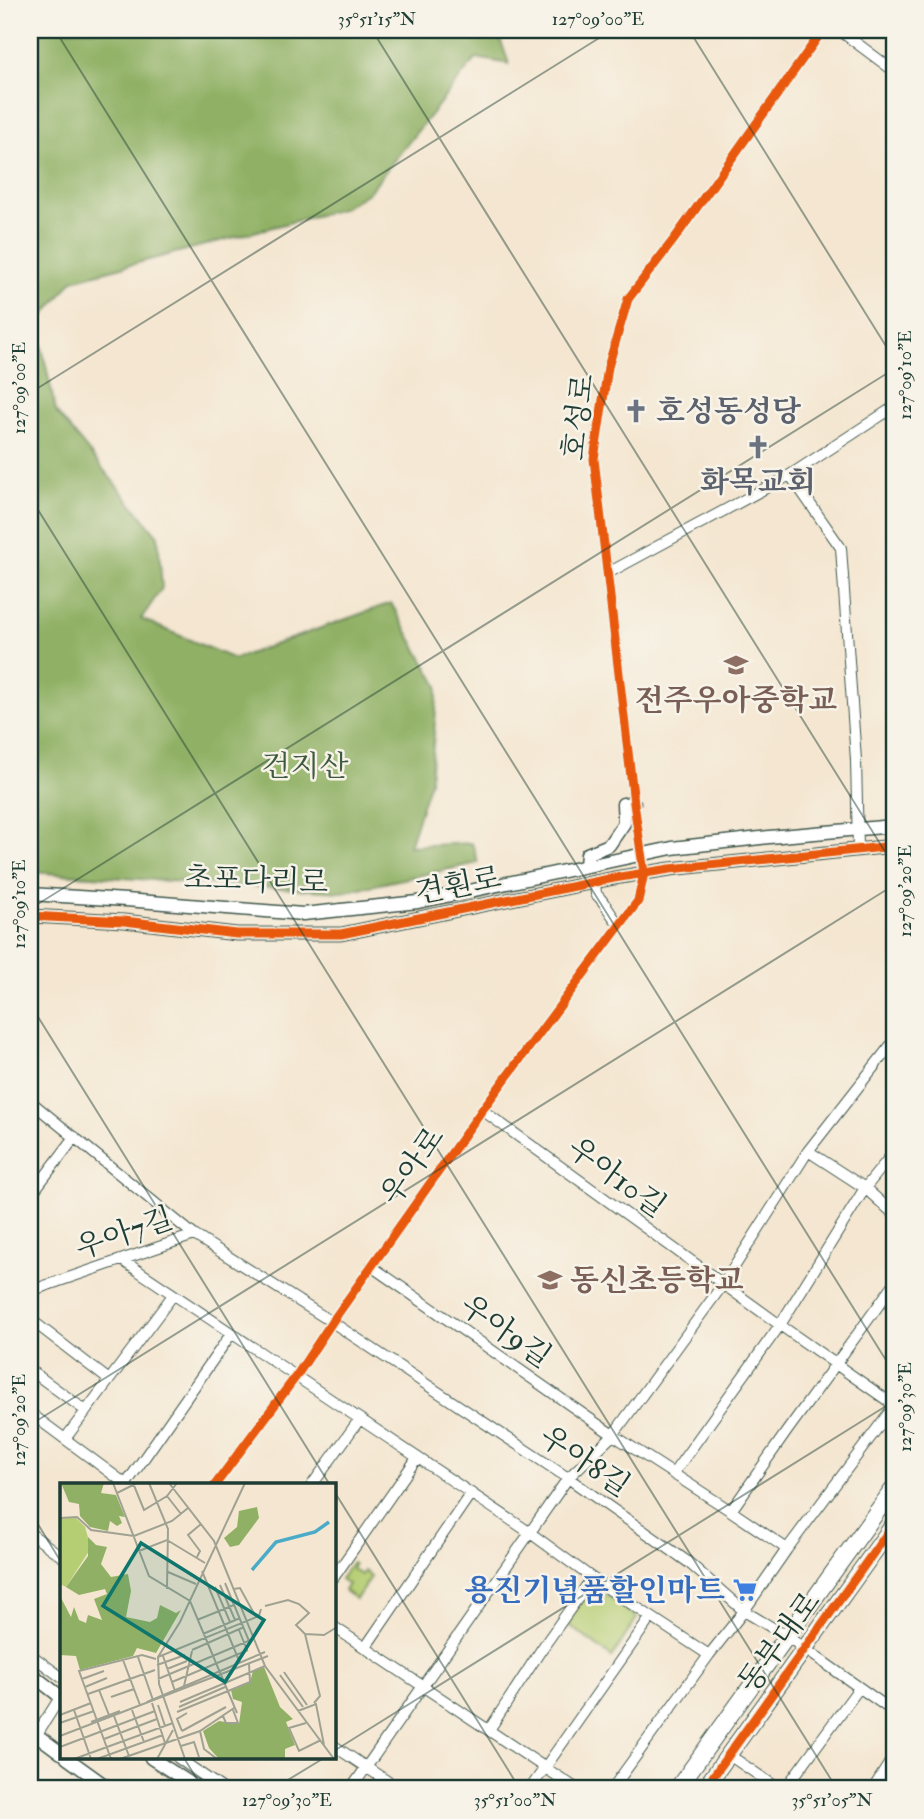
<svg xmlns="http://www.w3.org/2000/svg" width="924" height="1819" viewBox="0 0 924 1819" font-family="'IM FELL Double Pica','Noto Serif KR',serif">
<rect width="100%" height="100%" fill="#f7f3e8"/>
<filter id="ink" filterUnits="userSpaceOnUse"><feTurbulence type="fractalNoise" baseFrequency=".0143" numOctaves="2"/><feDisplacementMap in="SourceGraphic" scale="14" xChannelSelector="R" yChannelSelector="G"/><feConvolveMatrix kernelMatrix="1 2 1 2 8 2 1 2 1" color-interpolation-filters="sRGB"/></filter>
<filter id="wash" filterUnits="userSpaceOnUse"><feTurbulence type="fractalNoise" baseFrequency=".00686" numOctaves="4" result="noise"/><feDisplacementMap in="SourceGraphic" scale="28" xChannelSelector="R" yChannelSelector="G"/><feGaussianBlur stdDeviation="1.57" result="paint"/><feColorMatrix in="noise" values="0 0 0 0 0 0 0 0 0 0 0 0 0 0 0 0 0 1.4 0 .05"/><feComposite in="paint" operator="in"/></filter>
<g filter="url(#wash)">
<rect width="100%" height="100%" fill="#f4e6d0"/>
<path fill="#b6ce73" stroke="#6a8654" stroke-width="2" d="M352,1563L354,1565L352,1569L361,1575L364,1571L371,1577L356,1599L344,1591L348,1584L340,1579Z
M593,1585L637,1618L612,1657L566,1623Z"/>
<path fill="#90b165" stroke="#58774c" stroke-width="2" d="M30,30H497L509,64L476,58L368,193L341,209L73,280L37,324L56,412L158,536L162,588L141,619L234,659L391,603L438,686L430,781L409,846L472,843L478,863L342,892L30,872Z"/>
</g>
<g filter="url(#ink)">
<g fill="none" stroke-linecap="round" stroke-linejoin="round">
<g stroke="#3f564b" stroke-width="12">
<path id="minor" d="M839,30L894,71
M790,475L841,548L856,760L858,848
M608,573L790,475L894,407
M595,882L596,894C607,904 610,915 620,925
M30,1101L194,1235L332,1322L568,1478L688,1562L744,1611L788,1637L894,1712
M482,1110L780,1325L894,1405
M808,1151L865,1188L894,1214
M30,1196L75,1137
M122,1260L529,1532L592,1578L709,1655
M371,1266L613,1435L731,1511L787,1549
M30,1291L194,1235
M30,1319L109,1380
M30,1370L86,1411
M30,1413L127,1485
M65,1439L173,1295
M673,1474L780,1325L865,1188L894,1152
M126,1484L231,1334
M215,1485L297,1375L332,1322L482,1110L638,901L644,873L634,803L594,459L608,367L628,299L675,238L823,30
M312,1485L359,1420
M731,1511L787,1431L894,1284
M30,1533L61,1556
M334,1577L417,1458
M334,1627L577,1789
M365,1648L471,1493
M30,1654L61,1677
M489,1730L541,1650L592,1578
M30,1745L61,1696
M334,1746L399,1789
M729,1755L779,1789
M178,1758L223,1789
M351,1789L568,1478L613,1435L724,1283L808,1151L894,1041
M530,1789L651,1617
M612,1789L709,1655L744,1611L787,1549L894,1406
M785,1789L859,1688
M873,1789L894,1756"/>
</g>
<g stroke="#3f564b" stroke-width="15">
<path id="tertiary" d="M586,865L587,854L609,845L624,823L623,804L634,803
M30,894L126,900L303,914L418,902L672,848L769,837L894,826
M30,916L124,921L237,934H341L614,878L670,869L894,846
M30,1673L61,1697
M30,1730L61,1753
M67,1758L110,1789
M151,1758L199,1789"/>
</g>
<g stroke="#3f564b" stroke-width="18">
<path id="primary" d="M677,1789L894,1488
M704,1789L894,1524"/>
</g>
<use href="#minor" stroke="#fff" stroke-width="10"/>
<use href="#tertiary" stroke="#fff" stroke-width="12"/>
<use href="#primary" stroke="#fff" stroke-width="16"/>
<g stroke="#f7f3e8" stroke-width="13">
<path id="cycleway" d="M30,916L124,921L237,934H341L614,878L670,869L894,846
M215,1485L297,1375L332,1322L482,1110L638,901L644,873L634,803L594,459L608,367L628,299L675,238L823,30
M704,1789L894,1524"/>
</g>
<use href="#cycleway" stroke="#e8590c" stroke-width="9"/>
</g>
</g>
<path fill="none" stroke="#1f3d34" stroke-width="2" stroke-opacity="0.45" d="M55,30L894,1373M372,30L894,866M689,30L894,359M30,393L612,30M30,497L837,1789M30,909L894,369M30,1004L330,1485M30,1425L894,885M334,1491L520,1789M30,1511L61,1562M334,1751L894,1401M184,1758L203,1789M273,1789L324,1758"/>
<defs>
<g id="church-bare" transform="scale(1.89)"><path d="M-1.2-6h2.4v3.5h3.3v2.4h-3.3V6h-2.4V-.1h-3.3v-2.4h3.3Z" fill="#6b7280" stroke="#f7f3e8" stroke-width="2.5" paint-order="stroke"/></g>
<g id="school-bare" transform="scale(1.89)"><path d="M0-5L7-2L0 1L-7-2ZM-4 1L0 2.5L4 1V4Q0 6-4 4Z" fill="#8d6e63" stroke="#f7f3e8" stroke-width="2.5" paint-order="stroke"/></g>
<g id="supermarket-bare" transform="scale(1.89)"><path d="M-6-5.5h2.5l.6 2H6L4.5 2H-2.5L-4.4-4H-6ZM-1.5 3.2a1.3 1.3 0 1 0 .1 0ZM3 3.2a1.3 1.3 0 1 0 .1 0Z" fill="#3f7fe0" stroke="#f7f3e8" stroke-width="2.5" paint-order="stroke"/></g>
</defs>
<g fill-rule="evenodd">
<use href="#church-bare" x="636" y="411"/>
<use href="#church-bare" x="758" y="447"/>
<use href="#school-bare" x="736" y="665"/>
<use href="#school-bare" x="550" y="1280"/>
<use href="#supermarket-bare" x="745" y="1590"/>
</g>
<g text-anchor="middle" stroke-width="5" stroke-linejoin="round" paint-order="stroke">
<g font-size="30" font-weight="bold" fill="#5b616d" stroke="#f7f3e8" text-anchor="start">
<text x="656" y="421">호성동성당</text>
<text x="758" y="492" text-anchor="middle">화목교회</text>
</g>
<g font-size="30" fill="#1f3d34" stroke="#f7f3e8">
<text transform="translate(578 417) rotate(-83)" y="10">호성로</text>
<text transform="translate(256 880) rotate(2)" y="10">초포다리로</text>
<text transform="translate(458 885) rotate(-11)" y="10">견훤로</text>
<text transform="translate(412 1166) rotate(-55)" y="10">우아로</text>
<text transform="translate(617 1177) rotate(36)" y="10">우아10길</text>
<text transform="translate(124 1233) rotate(-19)" y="10">우아7길</text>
<text transform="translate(506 1331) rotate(35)" y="10">우아9길</text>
<text transform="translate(585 1461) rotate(34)" y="10">우아8길</text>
<text transform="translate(779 1642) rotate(-54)" y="10">동부대로</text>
</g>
<g font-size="30" font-weight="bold" fill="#785e54" stroke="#f7f3e8">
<text x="736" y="710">전주우아중학교</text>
<text x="570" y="1290" text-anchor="start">동신초등학교</text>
</g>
<g font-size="30" fill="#3d5a41" stroke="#f7f3e8">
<text x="305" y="776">건지산</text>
</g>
<g font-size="30" font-weight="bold" fill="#366cbe" stroke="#f7f3e8" text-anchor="end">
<text x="725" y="1600">용진기념품할인마트</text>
</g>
</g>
<g transform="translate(60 1483)">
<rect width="276" height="276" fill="#f4e6d0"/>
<path d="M15,34L25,44L31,65L6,104L0,101V36Z" fill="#b6ce73"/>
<path d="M1,0H44L41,10L56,12L65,34L59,33L62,40L57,43L50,38L48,48L30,44L20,33L19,21L9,19ZM197,24L199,35L179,62L170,64L164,55L177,44L179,28ZM28,54L36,62L47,64L41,81L51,94L68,91L71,108L66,134L90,139L97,135L100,122L116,130L121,127L96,170L77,165L73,173L20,187L16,173L0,172V113L11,134L14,124L19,137L26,140L28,132L42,137L34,116L47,111L45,106L19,112L6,104L28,73ZM204,184L220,224L233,236L226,239L235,262L225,266V276H159L149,265L143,248L159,238L179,241L182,219L173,216L171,207L190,199L193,188Z" fill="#90b165"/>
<path fill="none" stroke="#4aabc9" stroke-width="3.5" d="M192,87L216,59L255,49L269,39"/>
<path fill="none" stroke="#9fa292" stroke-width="2" d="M53,0L89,93L130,118L177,230M73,0L84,27L107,13L117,0M89,0L108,46L107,106M109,0L154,58L205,183L274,276M57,10L77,0M107,13L121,31M0,35L17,34L31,47L74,53L112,38L128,25M79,68L107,57L145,80M137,74L140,68L128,52L141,41M142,88L180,180M108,89L136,101M165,100L189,158M160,102L175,137M155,104L170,139M174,106L180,105L196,134M205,123L228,117L239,121L249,130L236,142L245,151L264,152L277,144M137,137L174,122M179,147L187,167M143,151L180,135M245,151L260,213L254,220M132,167L184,144M103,173L115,208M78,174L93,217M98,174L199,133L201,126M63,177L80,222M97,182L125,172M107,186L127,178M224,189L247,222M220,192L243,224M22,196L44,188M98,196L193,156M112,199L188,167M124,203L132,168M25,204L47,195M39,207L49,232M28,211L95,187M51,214L74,206M87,219L205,169M120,219L205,183M92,220L105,260M98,222L105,243M119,224L165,204M14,227L31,276M72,227L84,259M238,228L256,221L264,262M117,229L190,199L189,181M0,232L31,220M54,233L69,273M163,233L166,240H178L173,227M31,239L60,228M0,240L34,228M246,240L229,245L239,268L261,257M122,248L166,224M122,248L117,236L127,230M140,248L144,266L157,276M0,253L208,173M44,256L97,236M121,263L134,259L139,274M0,264L95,228M14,276L113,240M37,276L103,252M51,276L19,188L82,172L96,176M60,276L140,248L174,225M97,276L113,247M125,276L99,201L98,174L120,139L185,0"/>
<path fill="#0f766e" fill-opacity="0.15" stroke="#0f766e" stroke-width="3.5" d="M81,60L204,137L165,199L43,123Z"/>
<rect width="276" height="276" fill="none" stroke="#1f3d34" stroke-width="3.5"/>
</g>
<rect width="924" height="1819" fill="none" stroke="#f7f3e8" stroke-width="77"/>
<rect x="38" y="38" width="848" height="1742" fill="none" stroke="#1f3d34" stroke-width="2.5"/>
<g font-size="18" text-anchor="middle" fill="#1f3d34">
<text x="377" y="25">35°51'15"N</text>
<text x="598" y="25">127°09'00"E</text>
<text transform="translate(905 375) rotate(-90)" y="6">127°09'10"E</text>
<text transform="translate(19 388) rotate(-90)" y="6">127°09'00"E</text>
<text transform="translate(905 891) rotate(-90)" y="6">127°09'20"E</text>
<text transform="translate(19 904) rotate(-90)" y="6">127°09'10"E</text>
<text transform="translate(905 1407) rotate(-90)" y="6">127°09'30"E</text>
<text transform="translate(19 1420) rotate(-90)" y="6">127°09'20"E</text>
<text x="287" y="1806">127°09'30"E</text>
<text x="515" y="1806">35°51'00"N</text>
<text x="832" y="1806">35°51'05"N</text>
</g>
</svg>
